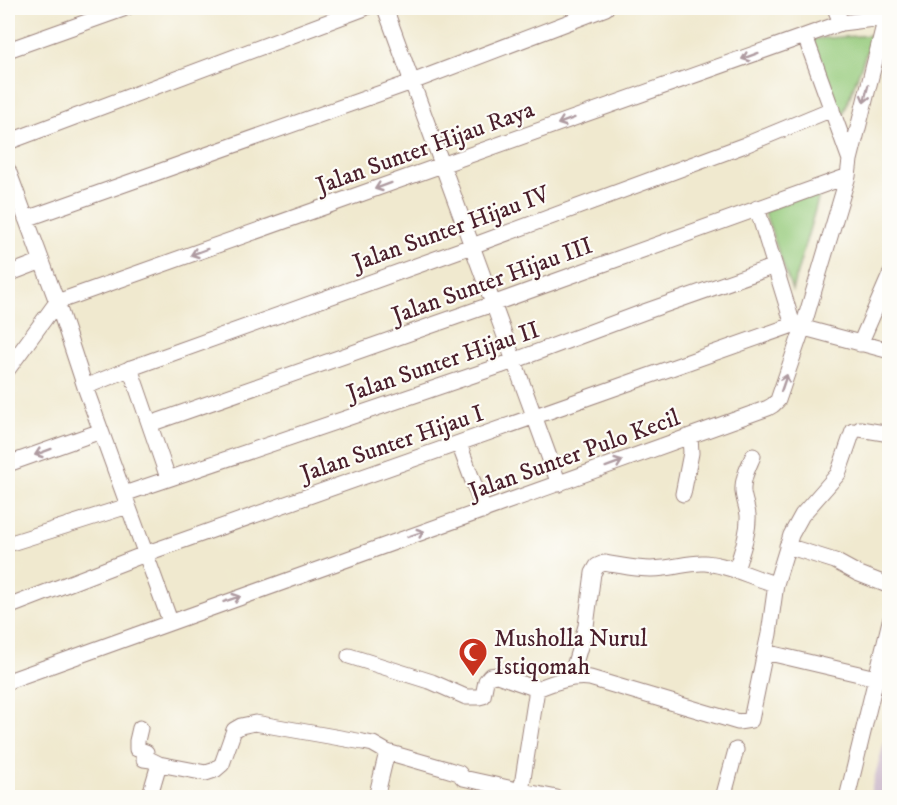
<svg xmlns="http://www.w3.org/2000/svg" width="897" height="805" viewBox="0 0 897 805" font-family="'IM FELL DW Pica',serif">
<rect width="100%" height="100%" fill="#fdfcf7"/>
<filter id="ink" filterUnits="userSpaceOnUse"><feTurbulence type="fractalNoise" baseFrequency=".0167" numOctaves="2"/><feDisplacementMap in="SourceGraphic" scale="12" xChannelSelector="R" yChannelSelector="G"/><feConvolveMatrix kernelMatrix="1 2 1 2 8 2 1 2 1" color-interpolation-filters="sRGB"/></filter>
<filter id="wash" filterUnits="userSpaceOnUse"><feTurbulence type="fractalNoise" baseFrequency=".008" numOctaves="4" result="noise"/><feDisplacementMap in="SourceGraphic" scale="24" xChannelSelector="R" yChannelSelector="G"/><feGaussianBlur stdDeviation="1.35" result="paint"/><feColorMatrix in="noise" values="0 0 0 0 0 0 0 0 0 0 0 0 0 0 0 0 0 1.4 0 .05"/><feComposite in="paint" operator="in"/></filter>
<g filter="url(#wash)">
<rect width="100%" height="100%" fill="#f0e9cf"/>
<path fill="#cfbdce" d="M889,725V797H869Z"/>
<path fill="#95ca7c" stroke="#707454" stroke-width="1.5" d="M873,35L841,120L812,39Z
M821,189L792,290L764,211Z"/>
</g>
<g filter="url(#ink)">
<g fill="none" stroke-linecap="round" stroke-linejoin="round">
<g stroke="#9d847d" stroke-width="17">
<path id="minor" d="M385,8L559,484
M835,8L841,23
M805,36L850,160
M8,50L126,8
M8,142L365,8
M8,170L57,302L85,387L170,621
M757,208L793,325L890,351
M26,219L412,82L606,8
M8,274L42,261
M860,344L890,275
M130,368L168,478
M8,369L57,302L841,23L890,17
M85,387L134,367L480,243L745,145L832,109
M150,424L484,307L848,176
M860,429L890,434
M459,444L484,511
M8,464L101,431
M124,494L500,366L644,312L775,266
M683,494L691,453L690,437
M8,544L128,506
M787,546L835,561L857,573L890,586
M736,570C741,553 749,533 748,515C747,507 744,500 743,492C742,479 748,468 753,456
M8,607L153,551L793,325
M765,652L769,634L776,584L791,535L802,515L838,474L853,431
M349,656L432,682L466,697H479L483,696L486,681L490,676L497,675L537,689
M571,677L586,626L593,573L597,566L604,563C623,566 644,571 664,568C677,567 691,562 705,563C730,565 752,578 776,584
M8,681C260,588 515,500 768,408L773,405L778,400L803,327L848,176L850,160L886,17
M140,728L137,741V749L146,752L144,759L151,760L159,764
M387,752L446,769L459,773L463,778L522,791L557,798
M149,798L159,764L206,773L215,770L222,764L234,730L241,726L255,723L363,742L373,744L387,752L376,798
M520,798L537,689C554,682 571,676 590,678L738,722L751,720L765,652L876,678
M723,798L736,750
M847,798L890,621"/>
</g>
<use href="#minor" stroke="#fff" stroke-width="15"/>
</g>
<defs><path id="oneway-shaft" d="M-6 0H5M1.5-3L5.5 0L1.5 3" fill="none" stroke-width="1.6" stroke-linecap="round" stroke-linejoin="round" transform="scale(1.5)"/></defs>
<g stroke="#ae9aa0">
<use href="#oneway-shaft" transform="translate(750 56) rotate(160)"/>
<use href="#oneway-shaft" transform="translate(866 94) rotate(104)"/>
<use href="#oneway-shaft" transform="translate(566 121) rotate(160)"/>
<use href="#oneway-shaft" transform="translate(383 186) rotate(160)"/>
<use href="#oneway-shaft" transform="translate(199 252) rotate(160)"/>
<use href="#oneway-shaft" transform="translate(784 383) rotate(-71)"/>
<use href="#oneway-shaft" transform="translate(43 452) rotate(160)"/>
<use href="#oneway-shaft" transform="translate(614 464) rotate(-20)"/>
<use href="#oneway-shaft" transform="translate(416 534) rotate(-19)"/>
<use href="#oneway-shaft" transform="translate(232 599) rotate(-19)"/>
</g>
</g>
<defs>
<g id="mosque-pin" transform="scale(1.5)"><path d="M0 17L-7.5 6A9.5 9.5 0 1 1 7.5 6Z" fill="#c8321e" stroke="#fdfcf7"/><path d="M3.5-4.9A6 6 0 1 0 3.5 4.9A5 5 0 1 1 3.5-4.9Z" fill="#fff"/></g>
</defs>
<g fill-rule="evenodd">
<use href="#mosque-pin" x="473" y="652"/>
</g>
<g text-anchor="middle" stroke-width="4.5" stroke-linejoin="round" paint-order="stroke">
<g font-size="24" fill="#4a1f2b" stroke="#fdfcf7">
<text transform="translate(425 147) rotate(-20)" y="8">Jalan Sunter Hijau Raya</text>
<text transform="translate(451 228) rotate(-20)" y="8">Jalan Sunter Hijau IV</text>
<text transform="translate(492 280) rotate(-20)" y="8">Jalan Sunter Hijau III</text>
<text transform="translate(443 361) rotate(-19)" y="8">Jalan Sunter Hijau II</text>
<text transform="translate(392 443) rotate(-19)" y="8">Jalan Sunter Hijau I</text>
<text transform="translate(574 454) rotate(-20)" y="8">Jalan Sunter Pulo Kecil</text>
</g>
<g font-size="24" fill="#4a1f2b" stroke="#fdfcf7" text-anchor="start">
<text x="494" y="646">Musholla Nurul<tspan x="494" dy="28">Istiqomah</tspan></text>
</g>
</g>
<rect width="897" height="805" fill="none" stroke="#fdfcf7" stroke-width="30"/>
</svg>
